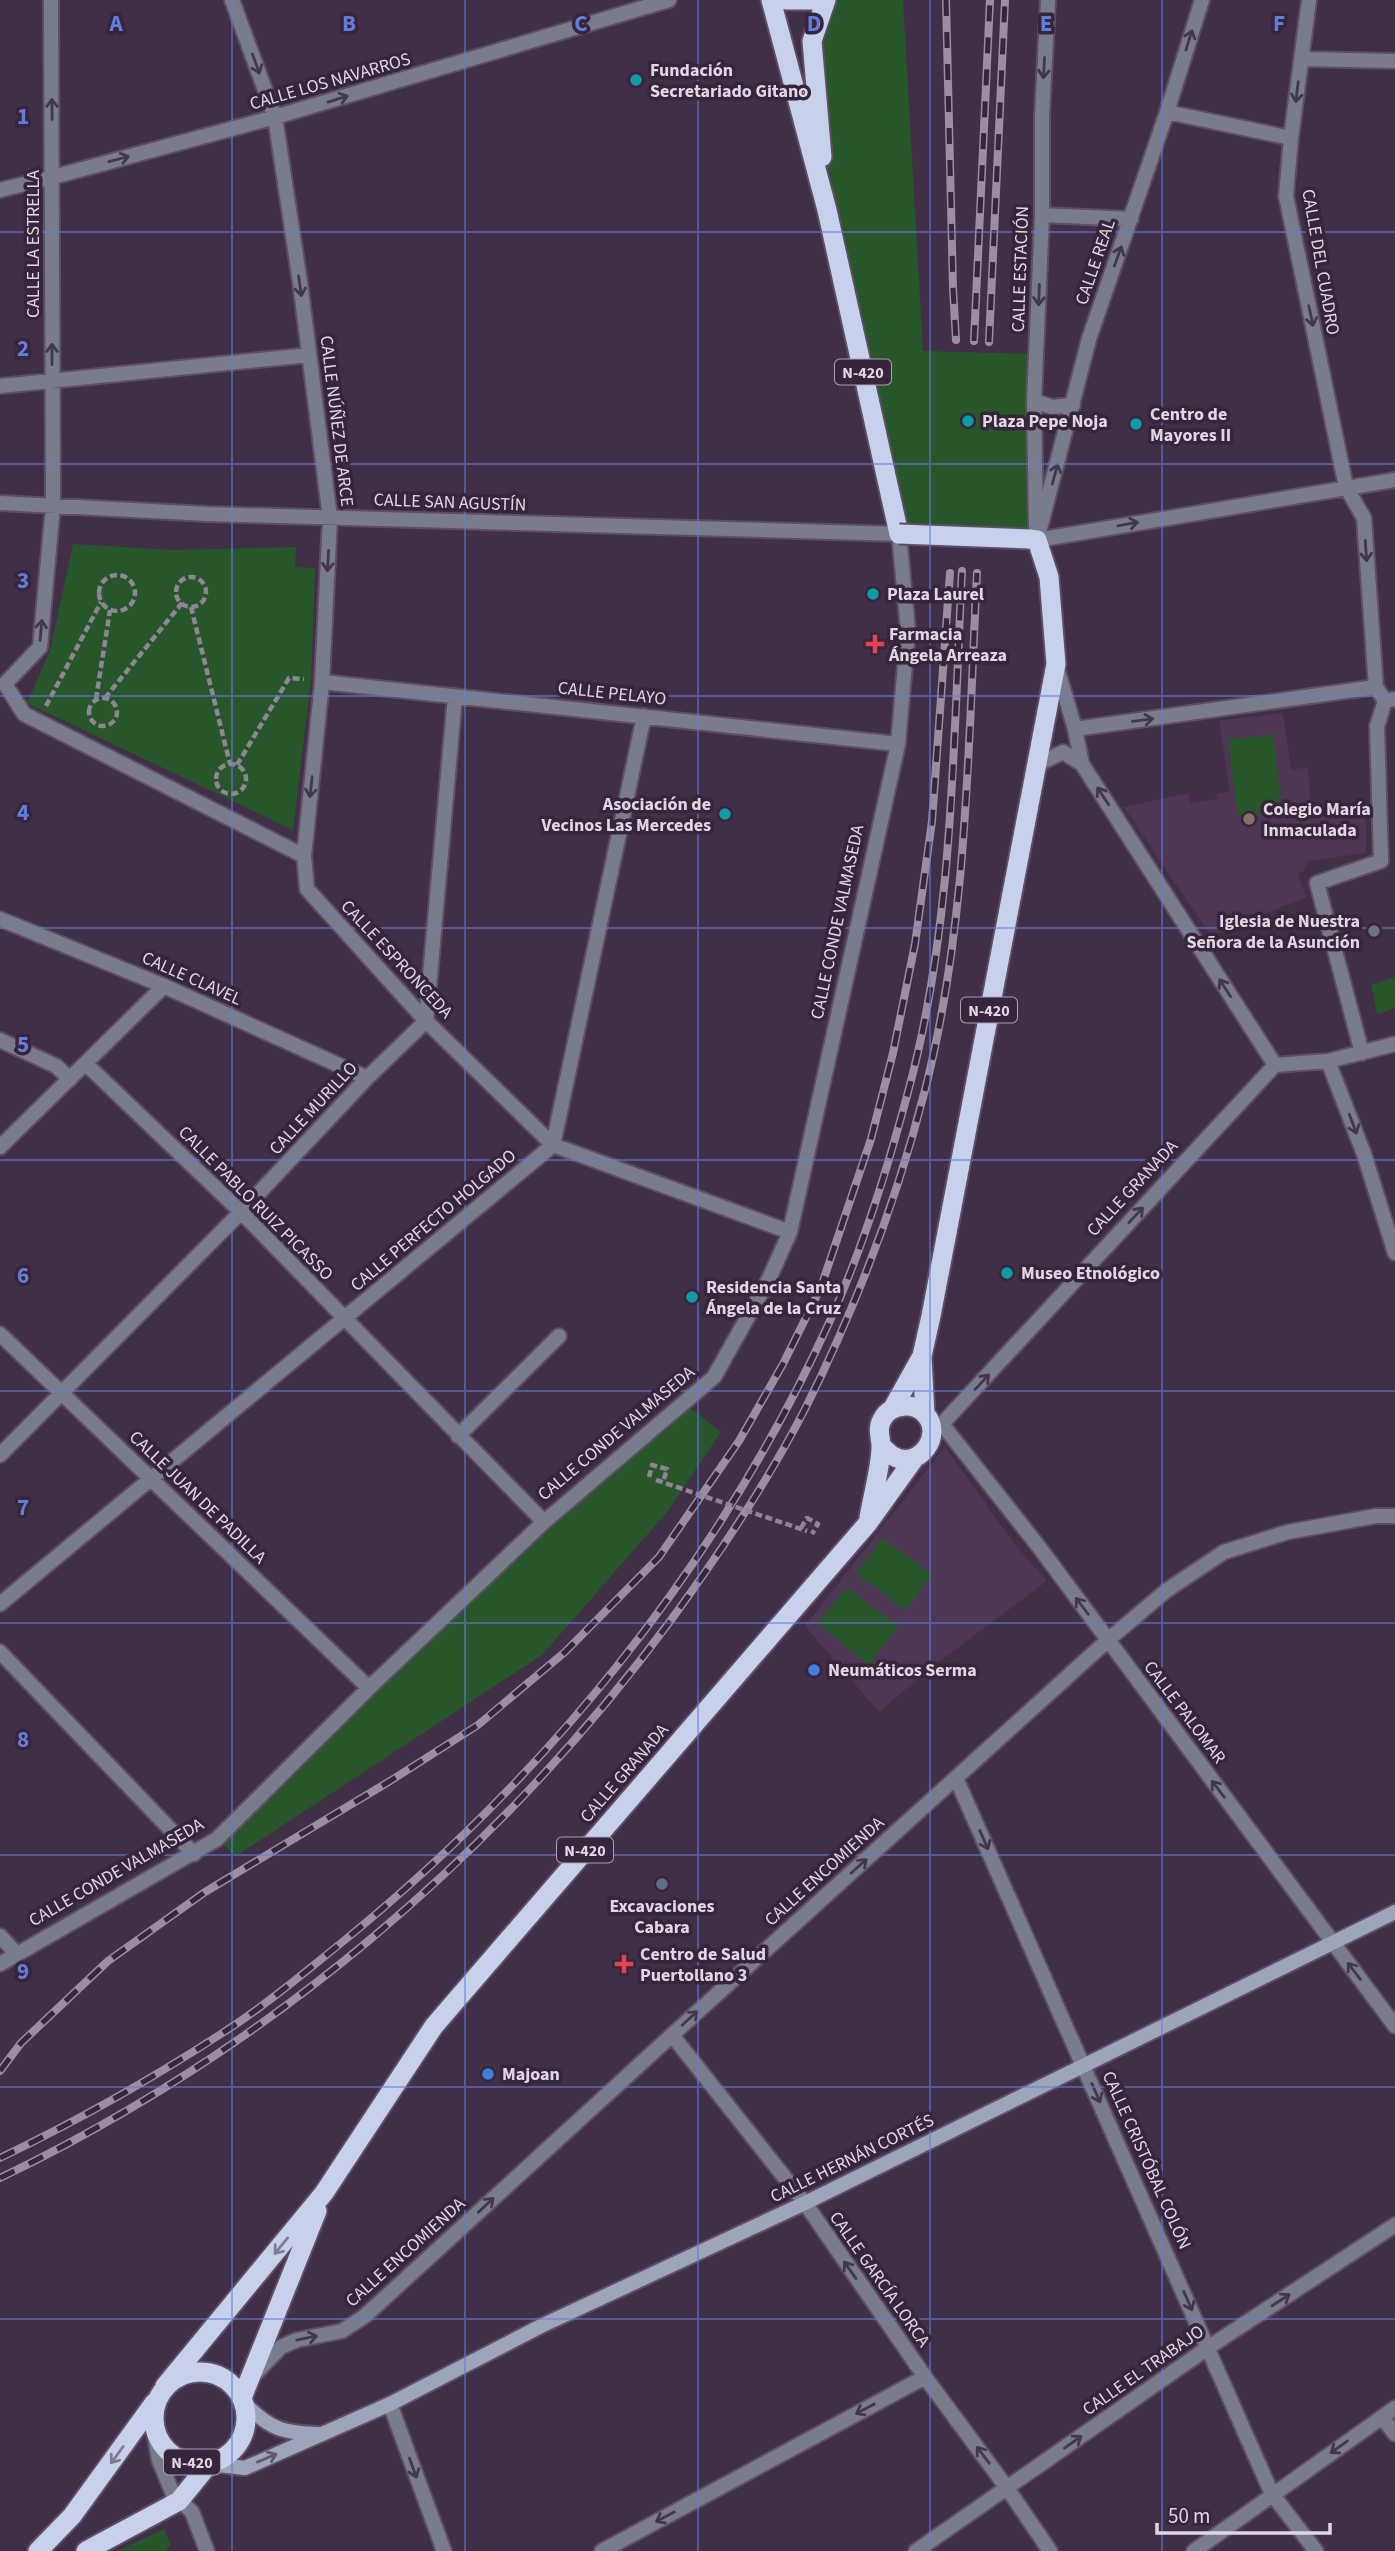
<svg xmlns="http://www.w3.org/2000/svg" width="1395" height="2551" viewBox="0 0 1395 2551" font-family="'Source Sans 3',sans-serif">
<rect width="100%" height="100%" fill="#412f47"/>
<path fill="#4e3755" d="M1283,713L1291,770L1308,767L1311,806H1366V853L1308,861L1304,871L1298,874L1306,897L1211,936L1124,807L1188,793L1191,803L1217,799V794L1230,791L1219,721Z
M945,1447L1016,1546L1047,1581L928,1670L879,1712L805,1626Z"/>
<path fill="#28562b" d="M826,0H903L923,351L1036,354L1037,540L899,534L827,211L812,41Z
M73,544L172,550L296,547L295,567L315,568L311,680L293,830L27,703L50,651Z
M1273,734L1282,810L1238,816L1228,740Z
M1395,977V1008L1377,1014L1371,985Z
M684,1403L721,1432L667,1512L542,1655L236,1856L217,1839L369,1688Z
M882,1538L932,1574L906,1610L856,1574Z
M847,1588L899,1626L868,1665L817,1623Z
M164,2529L171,2545L164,2551H117Z"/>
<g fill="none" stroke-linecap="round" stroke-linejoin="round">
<g stroke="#5e4d63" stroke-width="18">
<path id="pedestrian" d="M0,190L53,177
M0,1040L56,1066L70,1079"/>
</g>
<g stroke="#5e4d63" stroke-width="18">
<path id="minor" d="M232,0L275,117L300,282L330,518L322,682L304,856
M1309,0L1291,138L1286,196L1346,487L1364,518L1376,687L1385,701L1395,699
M1302,59L1395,61
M1167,112L1291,138
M53,177L275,117L669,0
M1042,215L1131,219
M0,386L309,355
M1034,401L1052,407L1073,405
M0,503L208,514L899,534L908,630L898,744L790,1232L768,1281L714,1377L544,1522L369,1688L217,1839L0,1964
M1036,527L1034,401L1042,215V115L1048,0
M1037,540L1089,339L1167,112L1202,0
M1037,540L1395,480
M1057,668L1075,729L1082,764L1275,1065
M322,682L898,744
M5,684L24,714L304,856L307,889L426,1021L553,1145L790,1232
M5,684L40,647L53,506L51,0
M1075,729L1376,687
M1036,765L1063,752L1082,764
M0,919L164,986L367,1078
M1362,1053L1317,883L1381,861L1377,726L1385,701
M1328,1061L1364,1154L1395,1253
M86,1064L241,1212L544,1522
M1275,1065L1328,1061L1395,1044
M0,1147L164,986
M0,1334L369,1688
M942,1424L1039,1547L1395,2026
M936,1427L942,1424L1275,1065
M458,1436L559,1336
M0,1455L241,1212L367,1078L426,1021L455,696
M0,1604L553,1145L644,716
M0,1652L194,1854
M956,1778L1272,2494L1316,2551
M0,1936L17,1954
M672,2035L805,2203L925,2377L1007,2488L1050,2551
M254,2375L281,2347L297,2340L342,2331L365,2316L672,2035L1108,1640L1167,1590L1224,1552L1288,1532L1376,1516H1395
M390,2404L444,2551
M1382,2417L1395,2434
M153,2426L159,2460L173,2494L192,2512L207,2551
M602,2551L925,2377
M916,2551L1209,2347L1395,2225
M1194,2551L1395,2408"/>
</g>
<g stroke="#5e4d63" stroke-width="18">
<path id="secondary" d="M245,2404C270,2429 283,2433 319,2434
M209,2464L245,2468L390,2404L541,2326L805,2203L1395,1912"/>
</g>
<g stroke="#5e4d63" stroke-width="23">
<path id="trunk" d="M771,0L827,210L899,534
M786,0H813
M822,157L812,41L826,0
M922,1357L925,1414
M893,1408L922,1356L931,1316L1056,664L1049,577L1037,540L1029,539
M869,1518C872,1498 882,1463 881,1444C880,1435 877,1427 883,1418C891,1404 914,1402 925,1414C945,1435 918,1471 893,1456C889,1454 885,1449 881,1446
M154 2418a46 46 0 1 1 92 0a46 46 0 1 1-92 0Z
M165,2386L324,2193L434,2026L868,1523L914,1459
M242,2398L317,2211
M38,2551L72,2516L154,2403
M86,2551L179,2501L209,2464"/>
</g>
<path stroke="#928497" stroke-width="4.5" stroke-dasharray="7 3.5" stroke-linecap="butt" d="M99 593a18 18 0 1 1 36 0a18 18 0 1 1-36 0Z
M176 592a15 15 0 1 1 30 0a15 15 0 1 1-30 0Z
M191,607L230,764
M89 712a14 14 0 1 1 28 0a14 14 0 1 1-28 0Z
M105,698L182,603
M96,699L110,610
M46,706L101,602
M216 779a15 15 0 1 1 30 0a15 15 0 1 1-30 0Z
M237,765L289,678L304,679
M649,1477L652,1465L667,1469L663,1482
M801,1528L807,1518L818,1524L812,1534"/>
<use href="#pedestrian" stroke="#797d8b" stroke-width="14"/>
<use href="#minor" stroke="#797d8b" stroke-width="14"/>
<use href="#secondary" stroke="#9da5ba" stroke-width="14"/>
<use href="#trunk" stroke="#c8d1ec" stroke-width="19"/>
<g stroke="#9c8ea1" stroke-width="8">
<path id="rail" d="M946,0L953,288L956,340
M974,341L990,0
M989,342L1005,0
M0,2071L21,2043L108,1961L205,1892L390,1781L478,1725L565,1652L659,1557L739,1441L783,1364L821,1287L871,1139L893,1053L915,944L932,821L950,573
M0,2158C77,2121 152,2079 224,2032C263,2007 299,1977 335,1948C543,1781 716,1569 828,1325C862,1251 887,1171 908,1092C954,923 953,744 962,571
M0,2178C266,2050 496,1857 671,1620C720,1553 767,1483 805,1409C856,1307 897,1200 925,1090C968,922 968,745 977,573"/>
</g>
<use href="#rail" stroke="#37253c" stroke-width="5" stroke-dasharray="16" stroke-linecap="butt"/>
<g stroke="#5e4d63" stroke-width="23" stroke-linecap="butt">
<path id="trunk-bridge" d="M899,534L1029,539"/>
</g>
<path stroke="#928497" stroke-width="4.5" stroke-dasharray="7 3.5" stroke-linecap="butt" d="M656,1480L807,1531"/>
<use href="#trunk-bridge" stroke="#c8d1ec" stroke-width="19"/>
</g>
<defs><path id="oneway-shaft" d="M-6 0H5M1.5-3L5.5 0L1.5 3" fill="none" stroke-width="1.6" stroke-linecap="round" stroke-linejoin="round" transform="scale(1.75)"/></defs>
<g stroke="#44374c">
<use href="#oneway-shaft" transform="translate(1189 40) rotate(-73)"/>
<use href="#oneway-shaft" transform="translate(256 64) rotate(70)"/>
<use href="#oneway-shaft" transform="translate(1044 68) rotate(93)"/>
<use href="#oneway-shaft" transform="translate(1297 92) rotate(97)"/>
<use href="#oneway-shaft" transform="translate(338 99) rotate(-17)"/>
<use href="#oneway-shaft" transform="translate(52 109) rotate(-91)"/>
<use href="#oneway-shaft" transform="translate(119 159) rotate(-15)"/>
<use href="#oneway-shaft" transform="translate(1118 256) rotate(-70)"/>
<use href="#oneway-shaft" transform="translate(300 286) rotate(82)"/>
<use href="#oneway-shaft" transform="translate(1039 295) rotate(92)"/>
<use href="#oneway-shaft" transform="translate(1311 316) rotate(78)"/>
<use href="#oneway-shaft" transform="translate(52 354) rotate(-90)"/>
<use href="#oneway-shaft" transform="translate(1055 474) rotate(-75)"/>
<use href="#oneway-shaft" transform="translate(1128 524) rotate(-10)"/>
<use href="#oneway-shaft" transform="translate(1366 551) rotate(86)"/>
<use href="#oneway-shaft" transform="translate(328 561) rotate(93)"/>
<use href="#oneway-shaft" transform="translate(41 630) rotate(-85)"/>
<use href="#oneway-shaft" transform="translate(1143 720) rotate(-8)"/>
<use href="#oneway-shaft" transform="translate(311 787) rotate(96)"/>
<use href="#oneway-shaft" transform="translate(1103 796) rotate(-123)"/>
<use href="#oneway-shaft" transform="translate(1225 988) rotate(-123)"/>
<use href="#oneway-shaft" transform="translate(1353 1124) rotate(69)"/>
<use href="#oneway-shaft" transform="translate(1136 1215) rotate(-47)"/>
<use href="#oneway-shaft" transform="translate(982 1382) rotate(-47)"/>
<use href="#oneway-shaft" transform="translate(1082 1606) rotate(-127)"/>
<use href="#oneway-shaft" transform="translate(1218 1789) rotate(-127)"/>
<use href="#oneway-shaft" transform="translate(984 1840) rotate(66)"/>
<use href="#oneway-shaft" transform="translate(859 1866) rotate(-42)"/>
<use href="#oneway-shaft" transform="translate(1354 1971) rotate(-127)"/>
<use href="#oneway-shaft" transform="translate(690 2018) rotate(-42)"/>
<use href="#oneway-shaft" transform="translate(1096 2093) rotate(66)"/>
<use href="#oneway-shaft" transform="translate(486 2205) rotate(-43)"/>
<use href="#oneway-shaft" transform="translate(850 2270) rotate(-125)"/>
<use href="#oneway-shaft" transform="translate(1281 2300) rotate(-33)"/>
<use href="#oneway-shaft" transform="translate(1188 2301) rotate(66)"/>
<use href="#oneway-shaft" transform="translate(307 2338) rotate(-12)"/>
<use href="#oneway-shaft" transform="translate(865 2409) rotate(152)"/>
<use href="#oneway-shaft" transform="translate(1073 2442) rotate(-35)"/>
<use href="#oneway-shaft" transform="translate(1339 2447) rotate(145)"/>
<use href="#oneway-shaft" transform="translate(983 2455) rotate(-127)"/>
<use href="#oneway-shaft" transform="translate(413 2468) rotate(70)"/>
<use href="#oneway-shaft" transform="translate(665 2517) rotate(152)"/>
</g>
<g stroke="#807b94">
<use href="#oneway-shaft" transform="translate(281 2246) rotate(129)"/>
<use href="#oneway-shaft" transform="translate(117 2455) rotate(126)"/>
</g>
<use stroke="#60586e" href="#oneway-shaft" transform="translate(267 2458) rotate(-23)"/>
<path fill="none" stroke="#627edd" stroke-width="2" stroke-opacity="0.55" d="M232,0V2551M465,0V2551M698,0V2551M930,0V2551M1162,0V2551M0,232H1395M0,464H1395M0,696H1395M0,928H1395M0,1160H1395M0,1391H1395M0,1623H1395M0,1855H1395M0,2087H1395M0,2319H1395"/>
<g fill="#0f9aa8" stroke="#37253c" stroke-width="2.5">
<circle cx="636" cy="80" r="7"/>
<circle cx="968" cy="421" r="7"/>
<circle cx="1136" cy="424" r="7"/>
<circle cx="873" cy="594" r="7"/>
<circle cx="725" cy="814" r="7"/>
<circle cx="1007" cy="1273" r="7"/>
<circle cx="692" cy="1297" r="7"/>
</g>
<g fill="#e0444e" stroke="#37253c" stroke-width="2.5">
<path d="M871.5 633.5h7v7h7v7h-7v7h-7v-7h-7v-7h7z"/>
<path d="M620.5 1953.5h7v7h7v7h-7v7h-7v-7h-7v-7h7z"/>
</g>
<circle fill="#8d6e63" stroke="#37253c" stroke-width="2.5" cx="1249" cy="819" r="7"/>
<circle fill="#6b7280" stroke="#37253c" stroke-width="2.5" cx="1374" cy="931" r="7"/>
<g fill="#3f7fe0" stroke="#37253c" stroke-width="2.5">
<circle cx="814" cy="1670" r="7"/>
<circle cx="488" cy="2074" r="7"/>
</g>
<circle fill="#5c6f8a" stroke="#37253c" stroke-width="2.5" cx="662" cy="1884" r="7"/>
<g text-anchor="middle" stroke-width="7" stroke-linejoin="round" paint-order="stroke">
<g fill="#37253c" stroke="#aea1b2" stroke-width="2">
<rect x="835" y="359.5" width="56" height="25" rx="5"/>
<rect x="961" y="997.5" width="56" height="25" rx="5"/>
<rect x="557" y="1837.5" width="56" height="25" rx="5"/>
<rect x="164" y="2449.5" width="56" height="25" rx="5"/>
</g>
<g font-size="16" font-weight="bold" fill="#e1d6e5">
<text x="863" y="378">N-420</text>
<text x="989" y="1016">N-420</text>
<text x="585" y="1856">N-420</text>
<text x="192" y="2468">N-420</text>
</g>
<g font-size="18" font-weight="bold" fill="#e1d6e5" stroke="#37253c" text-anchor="start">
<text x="650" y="76">Fundación<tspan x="650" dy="21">Secretariado Gitano</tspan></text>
<text x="1150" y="420">Centro de<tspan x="1150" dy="21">Mayores II</tspan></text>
<text x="982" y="427">Plaza Pepe Noja</text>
<text x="887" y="600">Plaza Laurel</text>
<text x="889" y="640">Farmacia<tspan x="889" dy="21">Ángela Arreaza</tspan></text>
<text x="711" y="810" text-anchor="end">Asociación de<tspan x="711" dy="21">Vecinos Las Mercedes</tspan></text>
<text x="1263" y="815">Colegio María<tspan x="1263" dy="21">Inmaculada</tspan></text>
<text x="1360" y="927" text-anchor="end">Iglesia de Nuestra<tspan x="1360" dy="21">Señora de la Asunción</tspan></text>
<text x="1021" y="1279">Museo Etnológico</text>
<text x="706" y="1293">Residencia Santa<tspan x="706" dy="21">Ángela de la Cruz</tspan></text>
<text x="828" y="1676">Neumáticos Serma</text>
<text x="662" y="1912" text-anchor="middle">Excavaciones<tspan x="662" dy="21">Cabara</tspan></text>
<text x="640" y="1960">Centro de Salud<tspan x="640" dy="21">Puertollano 3</tspan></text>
<text x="502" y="2080">Majoan</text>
</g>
<g font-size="18" fill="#e1d6e5" stroke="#37253c">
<text transform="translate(330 81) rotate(-16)" y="6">CALLE LOS NAVARROS</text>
<text transform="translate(33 244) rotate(-90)" y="6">CALLE LA ESTRELLA</text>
<text transform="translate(1095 262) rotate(-71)" y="6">CALLE REAL</text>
<text transform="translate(1321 262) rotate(80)" y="6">CALLE DEL CUADRO</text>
<text transform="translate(1020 269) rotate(-88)" y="6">CALLE ESTACIÓN</text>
<text transform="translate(337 421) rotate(83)" y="6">CALLE NÚÑEZ DE ARCE</text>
<text transform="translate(450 502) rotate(2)" y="6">CALLE SAN AGUSTÍN</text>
<text transform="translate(612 693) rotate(6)" y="6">CALLE PELAYO</text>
<text transform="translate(837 922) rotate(-78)" y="6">CALLE CONDE VALMASEDA</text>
<text transform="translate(397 959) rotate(47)" y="6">CALLE ESPRONCEDA</text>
<text transform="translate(192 978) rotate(24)" y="6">CALLE CLAVEL</text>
<text transform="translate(313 1108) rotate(-47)" y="6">CALLE MURILLO</text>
<text transform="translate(1132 1188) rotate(-47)" y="6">CALLE GRANADA</text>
<text transform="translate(256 1203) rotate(45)" y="6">CALLE PABLO RUIZ PICASSO</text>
<text transform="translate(433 1220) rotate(-40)" y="6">CALLE PERFECTO HOLGADO</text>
<text transform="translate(616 1433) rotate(-40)" y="6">CALLE CONDE VALMASEDA</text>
<text transform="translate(198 1497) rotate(44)" y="6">CALLE JUAN DE PADILLA</text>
<text transform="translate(1185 1712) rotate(53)" y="6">CALLE PALOMAR</text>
<text transform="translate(624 1773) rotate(-49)" y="6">CALLE GRANADA</text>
<text transform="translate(824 1871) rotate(-42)" y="6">CALLE ENCOMIENDA</text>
<text transform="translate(116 1872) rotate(-30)" y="6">CALLE CONDE VALMASEDA</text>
<text transform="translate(852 2158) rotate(-26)" y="6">CALLE HERNÁN CORTÉS</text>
<text transform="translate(1147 2160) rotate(66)" y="6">CALLE CRISTÓBAL COLÓN</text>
<text transform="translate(405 2252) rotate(-42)" y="6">CALLE ENCOMIENDA</text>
<text transform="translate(880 2279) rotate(55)" y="6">CALLE GARCÍA LORCA</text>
<text transform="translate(1143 2370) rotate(-35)" y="6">CALLE EL TRABAJO</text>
</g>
</g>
<g font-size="23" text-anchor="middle" font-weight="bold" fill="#627edd" stroke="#37253c" stroke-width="7" stroke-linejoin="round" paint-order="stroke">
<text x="116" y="31">A</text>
<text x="349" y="31">B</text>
<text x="581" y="31">C</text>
<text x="814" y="31">D</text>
<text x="1046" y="31">E</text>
<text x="1279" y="31">F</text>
<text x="23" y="124">1</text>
<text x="23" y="356">2</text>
<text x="23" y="588">3</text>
<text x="23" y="820">4</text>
<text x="23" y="1052">5</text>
<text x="23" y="1283">6</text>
<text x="23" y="1515">7</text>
<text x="23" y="1747">8</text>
<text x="23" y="1979">9</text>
</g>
<path d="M1157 2523v10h173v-10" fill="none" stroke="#e1d6e5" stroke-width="3.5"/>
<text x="1168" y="2523" font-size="21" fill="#e1d6e5" stroke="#37253c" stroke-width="5" paint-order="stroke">50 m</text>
</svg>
